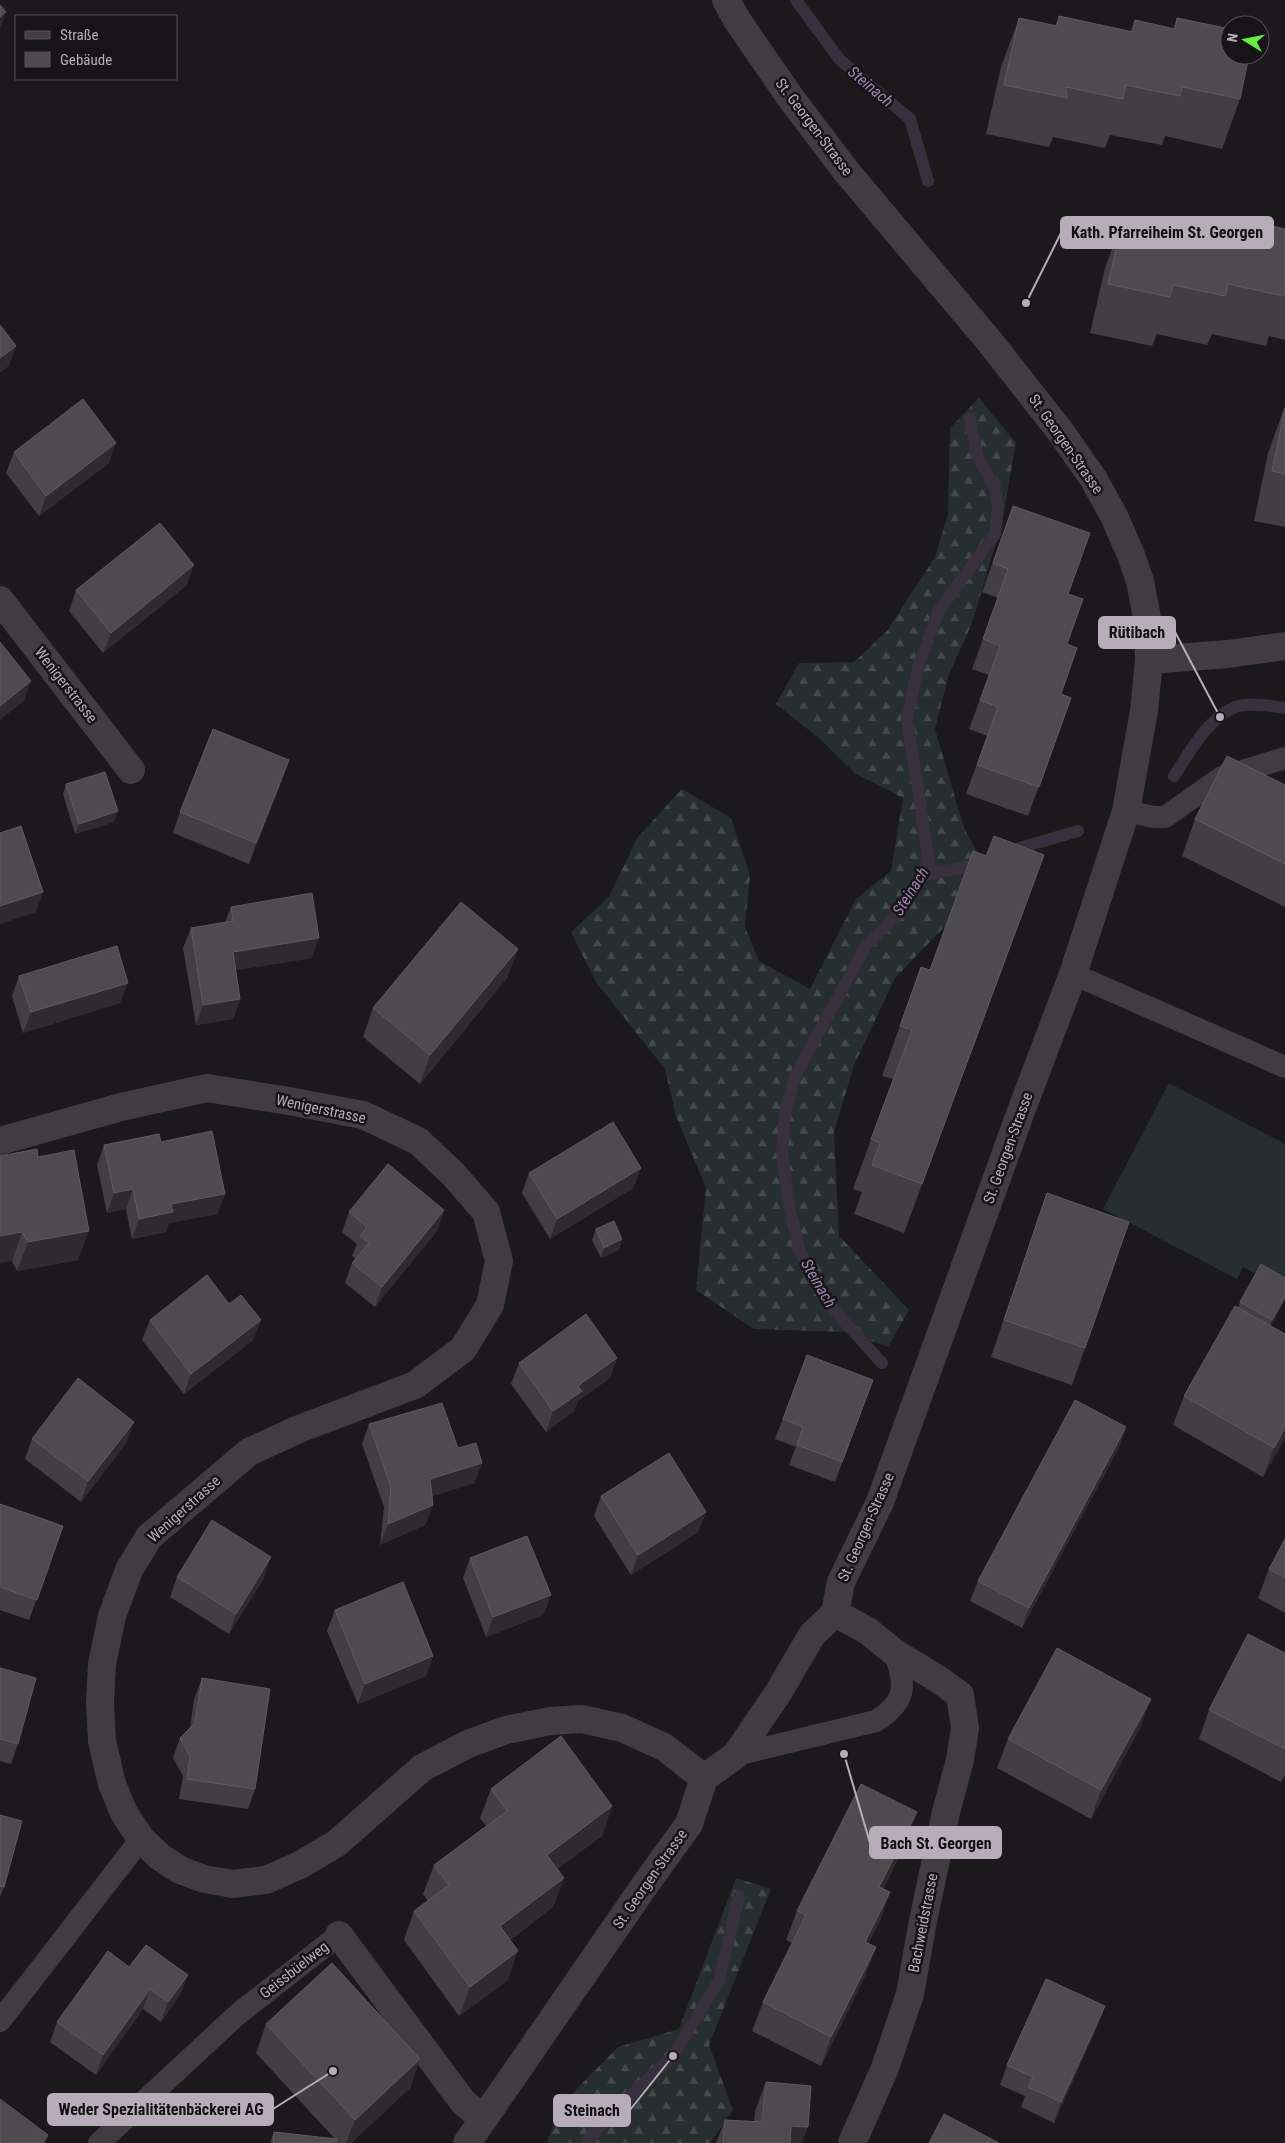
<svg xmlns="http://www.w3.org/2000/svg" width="1285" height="2143" viewBox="0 0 1285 2143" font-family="'Roboto Condensed',sans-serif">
<defs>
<pattern id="forest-firs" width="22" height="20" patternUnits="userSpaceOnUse" patternTransform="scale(1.25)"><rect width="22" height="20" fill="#272e30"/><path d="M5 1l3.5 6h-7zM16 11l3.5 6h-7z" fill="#444a4c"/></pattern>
</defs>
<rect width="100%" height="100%" fill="#1b191b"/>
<path fill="url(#forest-firs)" d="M979,398L1016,443L1002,522L972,623L948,677L935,729L964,828L988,872L950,921L895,978L854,1065L834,1132L839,1236L909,1310L888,1347L846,1332L754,1329L696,1290L706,1188L676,1116L665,1069L596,982L571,932L609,897L637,838L682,789L731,818L750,875L745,927L759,961L810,989L856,899L891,871L903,798L856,774L820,739L776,704L799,663L854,662L887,631L935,557L948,514L950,428Z
M736,1878L771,1889L709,2045L733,2110L710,2143H547L559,2107L618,2047L679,2029Z"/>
<path fill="#272e30" d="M1169,1083L1285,1144V1289L1243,1267L1237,1279L1103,1209Z"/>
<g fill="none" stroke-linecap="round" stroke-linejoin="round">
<path stroke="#382f3f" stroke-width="12" d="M796,0L840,60L910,119L928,181
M1174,776C1190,752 1207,719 1235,707C1247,702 1272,706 1285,708
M1006,852L1078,831
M921,876L965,867L982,860
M882,1363L831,1307L800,1251L789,1206L782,1152L785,1113L795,1076L866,946L900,912L929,862L907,719L918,668L938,612L995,534L998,509L995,487L977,456L970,419
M586,2143L605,2119L673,2056L719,1980L739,1896"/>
<path stroke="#423c42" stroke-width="22" d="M1126,811L1154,817H1165L1222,777L1285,758
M1073,974L1285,1067
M736,1755L876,1721C907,1701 906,1686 895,1653
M0,2021L141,1839
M99,2143L238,2014L339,1935"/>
<path stroke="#423c42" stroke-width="28" d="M0,600L131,770
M1149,660L1228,654L1285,646
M0,1141L121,1107L207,1088L289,1101L363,1115L418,1141L454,1175L486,1212L499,1261L490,1305L463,1349L415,1385L299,1429L249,1452L149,1537L129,1570L112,1616L102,1664L100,1703L102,1741L112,1784L124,1813L141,1839L160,1857L180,1870L204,1879L233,1884L266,1880L300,1865L337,1843L422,1768L468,1744L506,1730L550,1721L582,1719L622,1728L664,1747L704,1778
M835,1613L868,1631L895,1653L938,1679L960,1695L965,1728L960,1760L946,1812L923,1921L910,1994L885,2068L852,2143
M339,1935L463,2102L484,2119"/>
<path stroke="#423c42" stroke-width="28" d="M467,2143L647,1882L689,1824L704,1778L736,1755L778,1693L812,1635L835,1613L841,1582L880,1502L1020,1114L1073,974L1126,811L1144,711L1149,660L1148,623L1140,581L1131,555L1114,516L1093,478L1060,431L990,342L846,171L790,97L737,20L726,0"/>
</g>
<path fill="#433e43" d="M1059,16L1131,31L1135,20L1173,29L1177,18L1240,99L1222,149L1165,136L1162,145L1110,135L1105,148L1053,137L1049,147L986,134L1001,67L1019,18L1055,26Z
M1182,218L1236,230L1240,219L1285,229V340L1269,336L1266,346L1212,334L1207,345L1157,334L1152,346L1090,333L1105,268L1123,219L1178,231Z
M1285,406V527L1254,521L1268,453Z
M14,452L109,463L39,516L6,473Z
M1013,506L1068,594L1067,644L1061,694L1071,698L1028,816L966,794L987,736L969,729L989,675L972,669L998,598L982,592Z
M187,585L103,653L69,611L76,590Z
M282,780L249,864L173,833L180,812Z
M66,784L114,822L75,834L63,794Z
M1285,785V907L1182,856L1195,819Z
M1044,855L904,1233L854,1214L862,1192L853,1189L893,1079L882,1076L921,967L930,970L986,856Z
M231,907L312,958L236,970L240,999L233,1019L196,1025L183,948L191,928L225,922Z
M518,949L507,978L420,1084L363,1037L373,1008Z
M19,976L120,1003L23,1033L12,996Z
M161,1142L225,1194L217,1214L169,1223L166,1232L132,1239L126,1209L107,1213L97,1165L104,1145Z
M38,1157L78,1260L17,1271L12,1261Z
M641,1168L633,1188L550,1239L522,1193L529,1173Z
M1047,1193L1085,1348L1072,1385L991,1357L1034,1230Z
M444,1210L437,1231L375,1307L345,1283L352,1263L356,1259L352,1256L357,1244L342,1232L349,1212Z
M596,1229L622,1239L619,1250L601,1258L592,1240Z
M1285,1278L1271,1326L1285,1334V1438L1263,1477L1173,1425L1184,1396L1238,1308L1240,1302Z
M229,1304L253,1340L184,1394L142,1340L150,1320Z
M807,1355L873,1380L835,1482L789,1465L796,1447L775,1439Z
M617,1358L610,1378L578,1401L574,1411L546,1432L511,1384L519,1363Z
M369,1424L458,1448L475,1483L432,1496L433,1505L425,1525L380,1545L384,1507L362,1444Z
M1126,1427L1119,1447L1022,1628L970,1601L978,1581Z
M32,1439L127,1442L81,1502L25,1459Z
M601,1496L706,1512L698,1532L631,1575L594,1516Z
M0,1504L63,1526L29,1620L0,1610Z
M1285,1539V1613L1258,1598L1269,1569Z
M470,1558L551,1595L543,1615L486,1637L463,1578Z
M177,1577L264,1578L229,1634L170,1597Z
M335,1610L433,1656L426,1676L358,1704L327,1631Z
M1285,1653V1775L1281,1782L1199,1739L1209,1710Z
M0,1668L18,1744L11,1764L0,1761Z
M202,1678L255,1789L248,1809L179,1799L183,1776L173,1758L180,1738L190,1729L194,1699Z
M1140,1728L1091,1819L997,1768L1008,1739Z
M491,1789L612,1806L602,1836L557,1869L564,1878L553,1907L510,1940L508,1980L459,2016L404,1940L414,1911L428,1901L423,1894L434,1865L486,1826L480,1818Z
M0,1815L4,1887L0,1897Z
M907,1841L883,1889L890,1892L880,1921L868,1943L876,1947L865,1976L821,2066L752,2031L763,2002L792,1943L786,1940L797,1911Z
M129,1967L188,1975L180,1995L161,2022L143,2009L96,2075L50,2042L57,2022Z
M1105,2006L1097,2027L1054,2123L1021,2107L1025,2096L1000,2085L1007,2065Z
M266,2024L420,2059L410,2088L351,2143H339L337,2141V2143H270L274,2132L335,2139L256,2053Z
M766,2082L802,2143H716L725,2120L754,2122L755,2111Z"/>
<path fill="#2e2a2e" d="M6,12L0,28V17Z
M16,346L9,366L0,373V358Z
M116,443L109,463L39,516L46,496Z
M194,565L187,585L103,653L111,633Z
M31,681L24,701L0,720V706Z
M289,760L282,780L249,864L256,843Z
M118,811L114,822L75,834L79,824Z
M43,892L36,912L0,924V906Z
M319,938L312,958L226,972L233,952Z
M518,949L507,978L420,1084L430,1055Z
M128,983L120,1003L23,1033L31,1012Z
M240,999L233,1019L196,1025L203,1005Z
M641,1168L633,1188L550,1239L557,1219Z
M133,1189L126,1209L107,1213L114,1193Z
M225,1194L217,1214L169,1223L166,1232L132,1239L139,1219L171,1204Z
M444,1210L437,1231L375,1307L382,1287Z
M89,1231L78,1260L17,1271L28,1242Z
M22,1232L12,1261L0,1263V1236Z
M622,1239L619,1250L601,1258L604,1248Z
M1285,1297V1300L1269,1330L1272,1320Z
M261,1320L253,1340L184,1394L191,1374Z
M617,1358L610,1378L578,1401L574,1411L546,1432L553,1411L578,1386Z
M134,1422L127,1442L81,1502L88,1481Z
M1126,1427L1119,1447L1022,1628L1029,1608Z
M1285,1428V1438L1263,1477L1274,1448Z
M482,1463L475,1483L423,1499L430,1479Z
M433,1505L425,1525L380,1545L388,1524Z
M706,1512L698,1532L631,1575L638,1555Z
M271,1557L264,1578L229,1634L236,1614Z
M551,1595L543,1615L486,1637L493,1617Z
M433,1656L426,1676L358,1704L365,1684Z
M1151,1699L1140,1728L1091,1819L1101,1790Z
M612,1806L602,1836L536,1884L547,1855Z
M917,1812L907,1841L869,1916L879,1887Z
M564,1878L553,1907L489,1955L500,1926Z
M890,1892L880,1921L854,1971L865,1942Z
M876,1947L865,1976L821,2066L831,2037Z
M518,1951L508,1980L459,2016L470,1987Z
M188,1975L180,1995L161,2022L168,2002Z
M150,1989L143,2009L96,2075L103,2055Z
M1105,2006L1097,2027L1054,2123L1061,2102Z
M420,2059L410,2088L351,2143H346L355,2120Z
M791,2126L808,2127L802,2143H785Z
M48,2135L46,2143H43Z"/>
<path fill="#4f4a50" stroke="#605960" d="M0,5L6,12L0,17Z
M1059,16L1132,32L1135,20L1175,29L1177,18L1230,29V55H1249L1240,99L1182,87L1180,96L1126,85L1123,99L1066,87L1067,98L1004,85L1019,18L1057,26Z
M1182,218L1237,230L1240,219L1285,229V288L1284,296L1228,284L1225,296L1173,285L1170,297L1108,284L1123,219L1179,231Z
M0,325L16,346L0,358Z
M83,399L116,443L46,496L14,452Z
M1285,408V474L1272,471Z
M1013,506L1090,533L1068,594L1083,599L1067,644L1077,648L1061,694L1071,698L1039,787L977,765L998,707L980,700L1000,646L983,639L1008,569L993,563Z
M160,523L194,565L111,633L76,590Z
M0,642L31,681L0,706Z
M213,729L289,760L256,843L180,812Z
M1227,756L1285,785V864L1195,819Z
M105,772L118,811L79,824L66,784Z
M21,826L43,892L0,906V833Z
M994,836L1044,855L922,1184L872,1165L880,1143L871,1139L912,1030L900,1026L921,967L930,970L973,851L986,856Z
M312,893L319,938L233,952L240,999L203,1005L191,928L233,921L231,907Z
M461,902L518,949L430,1055L373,1008Z
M117,946L128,983L31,1012L19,976Z
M613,1122L641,1168L557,1219L529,1173Z
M212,1131L225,1194L171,1204L173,1212L139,1219L133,1189L114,1193L104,1145L159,1134L161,1142Z
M37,1149L38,1157L74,1150L89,1231L28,1242L22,1232L0,1236V1156Z
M388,1164L444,1210L382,1287L352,1263L369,1243L360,1236L367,1227L349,1212Z
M1047,1193L1129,1222L1085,1348L1004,1320Z
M614,1221L622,1239L604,1248L596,1229Z
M1261,1264L1285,1278V1297L1272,1320L1240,1302Z
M207,1275L229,1304L241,1295L261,1320L191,1374L150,1320Z
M1235,1306L1285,1334V1428L1274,1448L1184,1396Z
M586,1314L617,1358L578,1386L582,1391L553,1411L519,1363Z
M807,1355L873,1380L842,1462L797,1445L803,1427L783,1419Z
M78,1378L134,1422L88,1481L32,1439Z
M1075,1400L1126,1427L1029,1608L978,1581Z
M442,1403L458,1448L476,1443L482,1463L430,1479L433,1505L388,1524L391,1487L369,1424Z
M669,1453L706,1512L638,1555L601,1496Z
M0,1504L63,1526L37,1600L0,1587Z
M212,1520L271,1557L236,1614L177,1577Z
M527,1536L551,1595L493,1617L470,1558Z
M1285,1539V1578L1269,1569Z
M403,1582L433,1656L365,1684L335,1610Z
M1248,1634L1285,1653V1749L1209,1710Z
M1057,1648L1151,1699L1101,1790L1008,1739Z
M0,1668L36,1678L18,1744L0,1739Z
M202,1678L270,1689L255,1789L187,1779L190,1756L180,1738L195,1723Z
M561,1736L612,1806L547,1855L564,1878L500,1926L518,1951L470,1987L414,1911L449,1885L434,1865L507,1811L491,1789Z
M861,1784L917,1812L879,1887L890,1892L865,1942L876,1947L831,2037L763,2002L806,1915L797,1911Z
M0,1815L22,1821L4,1887L0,1886Z
M146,1945L188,1975L168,2002L150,1989L103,2055L57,2022L108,1951L129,1967Z
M332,1963L420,2059L355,2120L266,2024Z
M1046,1979L1105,2006L1061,2102L1028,2087L1033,2077L1007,2065Z
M766,2082L811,2086L808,2127L791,2126L790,2143H723L725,2120L762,2122Z
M0,2099L48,2135L43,2143H0Z
M944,2114L999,2143H929Z
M274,2132L337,2139V2143H273Z"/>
<g text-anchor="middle" stroke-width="5" stroke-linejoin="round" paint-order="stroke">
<g font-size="15" fill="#b8acba" stroke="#161416">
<text transform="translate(814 127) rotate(53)" y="5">St. Georgen-Strasse</text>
<text transform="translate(1066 444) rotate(55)" y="5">St. Georgen-Strasse</text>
<text transform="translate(66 685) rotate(52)" y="5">Wenigerstrasse</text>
<text transform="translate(321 1109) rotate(12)" y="5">Wenigerstrasse</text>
<text transform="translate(1008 1148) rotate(-70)" y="5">St. Georgen-Strasse</text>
<text transform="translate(184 1509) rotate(-42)" y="5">Wenigerstrasse</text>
<text transform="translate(866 1527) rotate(-66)" y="5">St. Georgen-Strasse</text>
<text transform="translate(650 1879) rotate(-55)" y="5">St. Georgen-Strasse</text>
<text transform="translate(923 1923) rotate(-79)" y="5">Bachweidstrasse</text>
<text transform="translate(294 1970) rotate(-38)" y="5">Geissbüelweg</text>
</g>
<g font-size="16" font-style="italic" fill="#a084b4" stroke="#161416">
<text transform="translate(871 86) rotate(40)" y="6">Steinach</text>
<text transform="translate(910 891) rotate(-58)" y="6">Steinach</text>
<text transform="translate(819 1283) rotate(60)" y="6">Steinach</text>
</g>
</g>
<path fill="none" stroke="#b8acba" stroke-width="2" d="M1026 303L1061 233M1220 717L1175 632M844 1754L870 1843M333 2071L273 2109M673 2056L630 2110"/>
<g fill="#b8acba" stroke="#161416" stroke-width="2">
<circle cx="1026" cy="303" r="5"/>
<circle cx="1220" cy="717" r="5"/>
<circle cx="844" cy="1754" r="5"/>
<circle cx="333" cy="2071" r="5"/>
<circle cx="673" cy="2056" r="5"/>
</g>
<g fill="#b8acba" stroke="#b8acba" stroke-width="2">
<rect x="1061" y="217" width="212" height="31" rx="5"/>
<rect x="1099" y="617" width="76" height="31" rx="5"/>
<rect x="870" y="1827" width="131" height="31" rx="5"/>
<rect x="48" y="2094" width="225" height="31" rx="5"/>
<rect x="554" y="2095" width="76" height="31" rx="5"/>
</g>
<g font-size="16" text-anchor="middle" font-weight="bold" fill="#111">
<text x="1167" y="238">Kath. Pfarreiheim St. Georgen</text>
<text x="1137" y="638">Rütibach</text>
<text x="936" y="1849">Bach St. Georgen</text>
<text x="161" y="2115">Weder Spezialitätenbäckerei AG</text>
<text x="592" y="2116">Steinach</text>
</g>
<rect x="15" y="15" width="162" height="65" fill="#161416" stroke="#575158"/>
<rect x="25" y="31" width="25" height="8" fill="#423c42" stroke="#575158"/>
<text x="60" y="40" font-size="15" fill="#b8acba">Straße</text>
<rect x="25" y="52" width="25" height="15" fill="#4f4a50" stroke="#575158"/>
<text x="60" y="65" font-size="15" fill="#b8acba">Gebäude</text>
<g transform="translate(1245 40) rotate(280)"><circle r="24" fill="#161416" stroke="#575158"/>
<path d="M0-4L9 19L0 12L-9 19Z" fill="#65ed3f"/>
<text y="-8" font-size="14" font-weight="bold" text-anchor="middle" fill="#b8acba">N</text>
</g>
</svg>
